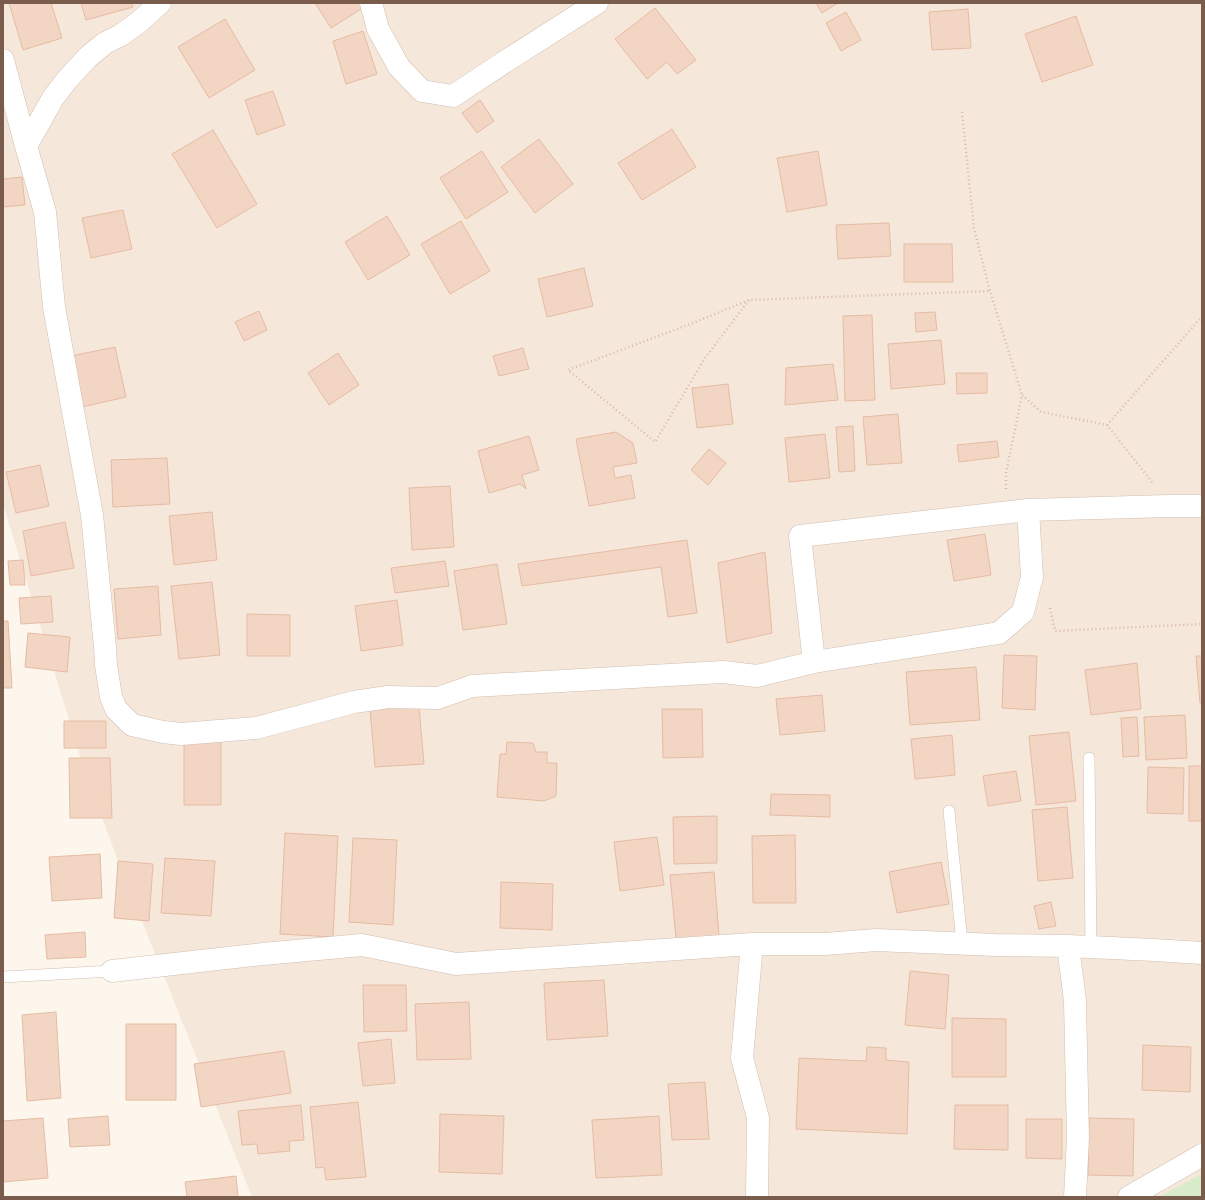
<svg xmlns="http://www.w3.org/2000/svg" width="1205" height="1200" viewBox="0 0 1205 1200" font-family="'Titillium Web',sans-serif">
<rect width="100%" height="100%" fill="#fdf6ec"/>
<path fill="#f5e8da" d="M3,3H1202V1197H252L118,861L84,769L3,504Z"/>
<path fill="#d8ecc9" d="M1202,1174V1197H1159Z"/>
<path fill="#f3d5c3" stroke="#e6bba3" d="M9,3H51L62,38L23,50Z
M81,3H131L133,7L86,20Z
M315,3H364L366,6L331,28Z
M816,3H838L822,13Z
M655,8L696,60L677,74L667,62L647,79L615,39Z
M968,9L971,48L932,50L929,12Z
M846,12L861,40L841,51L826,23Z
M1076,16L1093,65L1042,82L1025,34Z
M225,19L255,70L209,98L178,47Z
M363,31L377,74L346,84L333,41Z
M273,91L285,125L257,135L245,100Z
M480,100L494,121L477,133L462,113Z
M672,129L696,167L642,200L618,163Z
M213,130L257,204L217,228L172,154Z
M539,139L573,184L535,213L501,167Z
M482,151L508,192L466,219L440,178Z
M818,151L827,205L787,212L777,158Z
M22,177L25,205L3,207V179Z
M123,210L132,249L91,258L82,218Z
M387,216L410,255L368,280L345,242Z
M461,221L490,271L450,294L421,244Z
M889,223L891,256L838,259L836,225Z
M904,244H952L953,282H904Z
M584,268L593,306L547,317L538,279Z
M259,311L267,330L244,341L235,322Z
M935,312L937,330L916,332L915,313Z
M872,315L875,400L845,401L843,316Z
M941,340L945,384L891,389L888,344Z
M115,347L126,397L82,407L71,356Z
M523,348L529,369L499,376L493,356Z
M338,353L359,385L329,405L308,373Z
M833,364L838,400L785,405L786,368Z
M956,373H987V393L957,394Z
M728,384L733,424L697,428L692,388Z
M898,414L902,463L867,465L863,417Z
M853,426L855,471L839,472L836,427Z
M616,432L633,443L637,463L613,467L615,478L631,475L635,498L589,506L576,439Z
M825,434L830,478L789,482L785,438Z
M529,436L539,470L522,475L526,489L520,484L489,493L478,451Z
M997,441L999,457L959,462L957,445Z
M709,449L726,463L708,485L691,470Z
M167,458L170,504L113,507L111,460Z
M40,465L49,506L16,513L6,472Z
M450,486L454,547L412,550L409,488Z
M212,512L217,560L174,565L169,516Z
M65,522L74,568L31,576L23,531Z
M985,534L991,575L954,581L947,540Z
M687,540L697,613L668,617L661,567L522,586L518,564Z
M765,552L772,633L727,643L718,563Z
M23,560L25,585H10L8,561Z
M445,561L449,586L395,593L391,568Z
M497,564L507,624L463,630L454,571Z
M212,582L220,655L179,659L171,586Z
M158,586L161,635L118,639L114,589Z
M51,596L53,622L21,624L19,598Z
M397,600L403,645L361,651L355,606Z
M247,614L290,615V656H247Z
M3,621H8L12,688H3Z
M28,633L70,637L67,672L25,667Z
M1004,655L1037,656L1035,710L1002,708Z
M1196,656H1202V703H1200Z
M1137,663L1141,709L1091,715L1085,670Z
M976,667L980,720L910,725L906,672Z
M822,695L825,731L780,735L776,699Z
M419,706L424,764L375,767L370,709Z
M662,709H702L703,757L663,758Z
M1185,715L1187,758L1146,760L1144,717Z
M1137,717L1139,756L1123,757L1121,718Z
M64,721H106V748H64Z
M1069,732L1076,801L1036,805L1029,736Z
M952,735L955,775L915,779L911,739Z
M184,740H221V805H184Z
M507,742L533,743L536,752H547V763H557L556,796L544,801L497,797L500,754H506Z
M69,758H110L112,818H70Z
M1189,766H1202V821H1189Z
M1148,767L1184,768L1183,814L1147,813Z
M1016,771L1021,801L988,806L983,776Z
M771,794L830,795V817L770,815Z
M1067,807L1073,878L1038,881L1032,810Z
M717,816V863L674,864L673,817Z
M285,833L338,836L333,937L280,934Z
M795,835L796,903H753L752,836Z
M657,837L664,885L620,891L614,842Z
M353,838L397,840L393,925L349,922Z
M100,854L102,898L52,901L49,857Z
M165,858L215,861L211,916L161,913Z
M118,861L153,864L149,921L114,918Z
M941,862L949,904L897,913L889,872Z
M714,872L719,936L676,939L670,875Z
M501,882L553,884L552,930L500,928Z
M1051,902L1056,926L1039,929L1034,906Z
M85,932L86,957L47,959L45,935Z
M910,971L949,975L945,1029L905,1025Z
M604,980L608,1036L547,1040L544,983Z
M363,985H406L407,1031L364,1032Z
M469,1002L471,1059L417,1060L415,1004Z
M56,1012L61,1098L27,1101L22,1015Z
M952,1018L1006,1019V1077H952Z
M126,1024H176V1100H126Z
M391,1039L395,1083L363,1086L358,1043Z
M1143,1045L1191,1047L1190,1092L1142,1090Z
M867,1047L886,1048V1060L909,1062L907,1134L796,1129L799,1058L866,1061Z
M284,1051L291,1093L201,1107L194,1064Z
M705,1082L709,1139L672,1140L668,1084Z
M358,1102L366,1177L326,1180L324,1167L316,1168L310,1107Z
M301,1105L304,1140L289,1141L290,1151L258,1154L257,1144L242,1145L238,1111Z
M955,1105H1008V1150L954,1149Z
M440,1114L504,1116L502,1174L439,1172Z
M108,1116L110,1145L70,1147L68,1119Z
M659,1116L662,1175L596,1178L592,1120Z
M43,1118L48,1178L3,1182V1121Z
M1089,1118L1134,1119L1133,1176L1088,1175Z
M1026,1119H1062V1159L1026,1158Z
M236,1176L238,1197H187L185,1182Z"/>
<g fill="none" stroke-linecap="round" stroke-linejoin="round">
<g stroke="#d1beb0" stroke-width="12">
<path id="service" d="M1089,758L1091,947
M949,811L962,943
M3,977L112,971"/>
</g>
<g stroke="#d1beb0" stroke-width="23">
<path id="minor" d="M371,3L378,29L399,67L422,91L453,96L506,61L597,3
M3,60L26,146L45,212L54,307L92,515L105,647L106,665L111,697L116,709L132,725L163,732L181,734L256,728L354,702L388,697L438,698L472,686L723,672L757,676L814,662
M26,146L53,98L66,81L88,57L105,43L121,35L139,22L160,3
M1028,510L1032,577L1023,612L999,633L814,662L800,536L1028,510L1168,506H1202
M752,944L742,1058L758,1118L757,1197
M1068,946L1075,1001L1078,1138L1075,1197
M112,971L263,954L362,945L456,964L752,944H825L876,940L996,945L1068,946L1154,950L1202,953
M1129,1197L1202,1155"/>
</g>
<path stroke="#d9b8a5" stroke-width="2.5" stroke-dasharray="1 3" stroke-linecap="butt" d="M962,112L974,229L990,291L1022,395
M749,300L705,358L655,442L568,370L693,323L749,300L990,291
M1107,425L1199,320L1202,318
M1006,489V473L1022,395L1041,412L1107,425L1152,482
M1050,608L1055,631L1202,624"/>
<use href="#service" stroke="#fff" stroke-width="11"/>
<use href="#minor" stroke="#fff" stroke-width="22"/>
</g>
<rect width="1205" height="1200" fill="none" stroke="#7a5c4d" stroke-width="8"/>
</svg>
